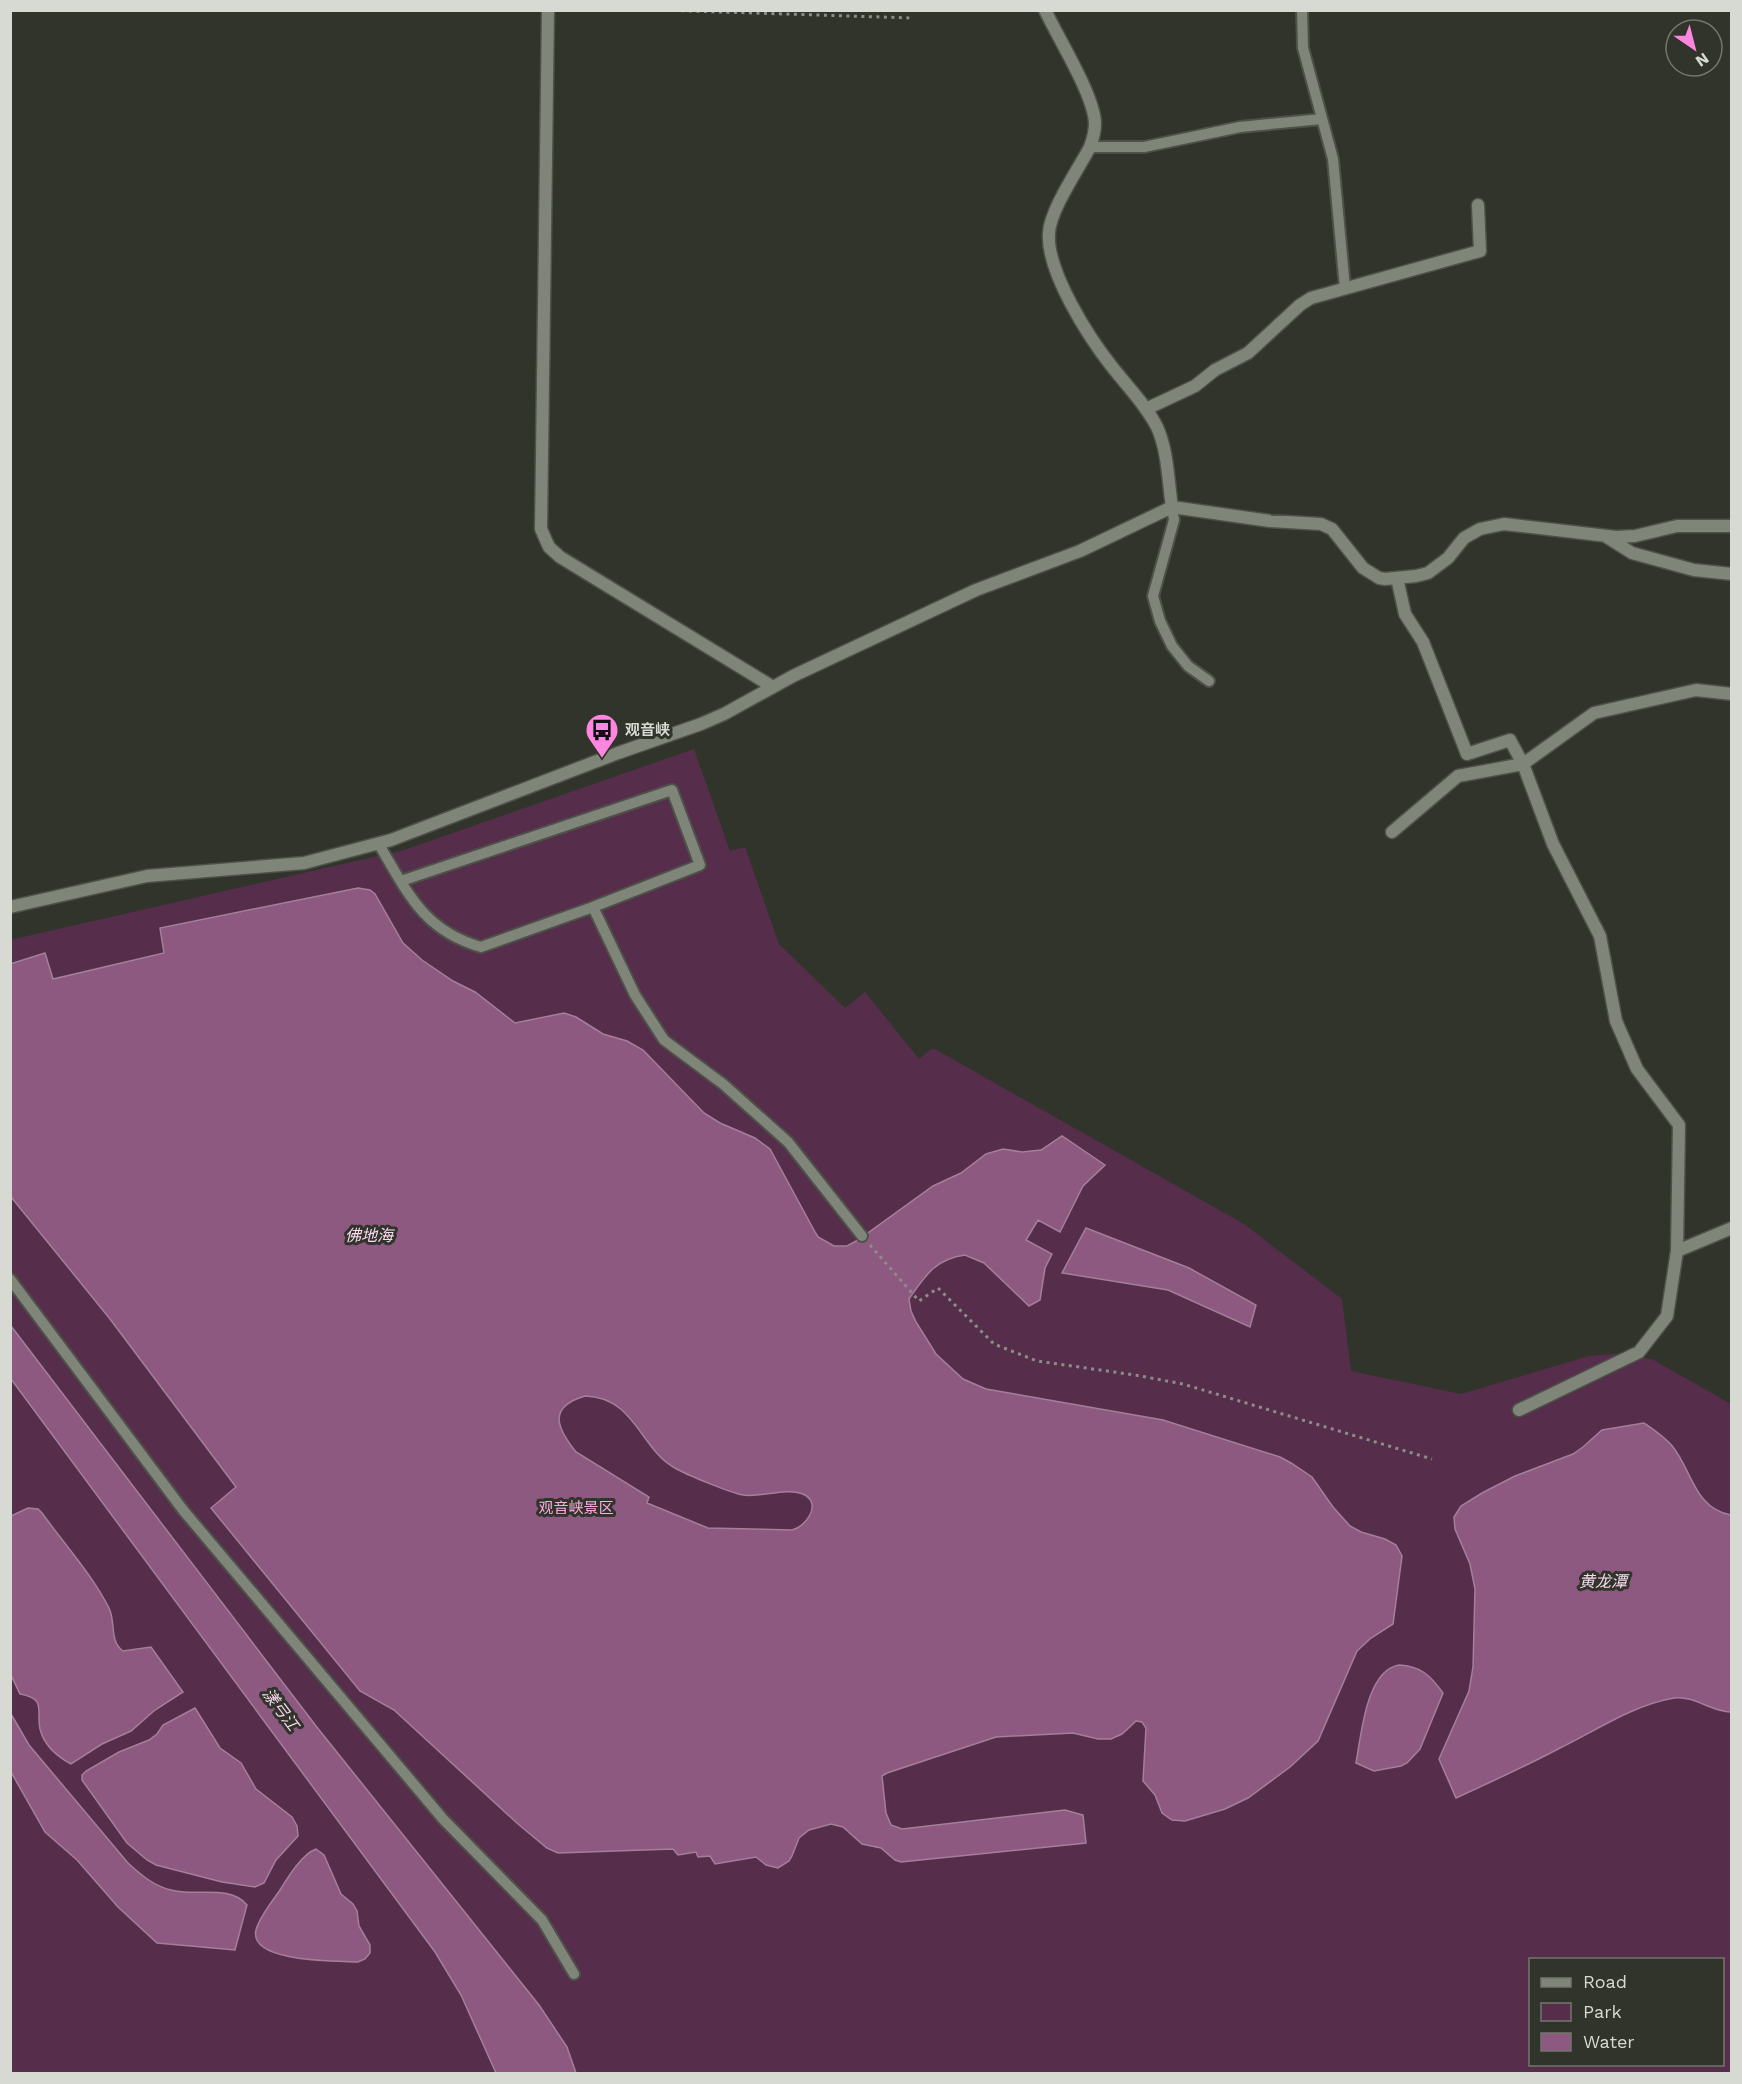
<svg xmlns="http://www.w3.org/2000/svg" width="1742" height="2084" viewBox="0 0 1742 2084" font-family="'Work Sans','Noto Sans SC',sans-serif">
<rect width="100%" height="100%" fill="#30342a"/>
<path fill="#562e4c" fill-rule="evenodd" d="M694,749L730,851L745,847L779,944L845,1008L865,992L919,1059L933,1048L1244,1224L1342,1299L1351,1371L1461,1394L1589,1356L1614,1354L1652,1359L1731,1404V2073H11L10,940L404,850ZM1530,1960H1722V2064H1530Z"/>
<path fill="#8e5980" stroke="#a47f99" stroke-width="1.5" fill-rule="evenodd" d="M358,888L370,890L375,894L403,943L422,960L453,981L475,992L515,1023L564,1013L576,1017L603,1034L627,1041L643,1050L704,1113L720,1123L755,1138L770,1149L815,1232L818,1237L834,1246H847L858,1240L933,1186L961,1173L986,1154L1003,1149L1022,1152L1041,1150L1062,1136L1105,1165L1083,1186L1060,1232L1038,1220L1026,1240L1052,1254L1045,1268L1040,1300L1029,1306L984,1263L965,1255C935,1259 925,1276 909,1299L911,1311L916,1322L936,1354L963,1379L986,1389L1163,1420L1280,1457L1291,1463L1312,1477L1333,1507L1350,1526L1361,1532L1385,1539L1396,1545L1402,1556L1393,1624L1371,1638L1357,1651L1318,1741L1290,1767L1248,1798L1225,1809L1185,1821L1172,1820L1162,1813L1155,1795L1143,1781L1146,1728L1142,1722L1136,1721L1122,1734L1111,1739H1098L1073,1733L996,1737L887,1773L882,1776L886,1813L891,1825L902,1829L1065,1810L1083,1815L1086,1843L901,1862L895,1860L881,1848L862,1844L843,1827L831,1824L809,1830L799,1838L792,1856L789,1861L778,1868L766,1865L756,1857L715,1864L710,1856L698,1857L696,1852L678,1855L673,1849L558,1853L547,1848L518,1824L394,1710L360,1691L211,1508L236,1487L110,1319L11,1197L10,964L45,953L53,979L164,953L160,928ZM585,1396C635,1397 640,1449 675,1468C687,1475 731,1493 743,1495C762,1498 785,1487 803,1494C823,1503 806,1527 792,1530L708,1528L647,1503L649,1497L576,1452C556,1427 548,1407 585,1396Z
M1086,1228L1189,1268L1256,1305L1250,1327L1168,1290L1062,1273Z
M11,1326L316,1726L539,2005L567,2047L576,2073H496L461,1995L435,1952L11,1379Z
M1644,1423C1654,1430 1666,1438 1673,1447C1692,1471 1695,1509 1731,1515V1712C1711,1712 1694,1695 1674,1698C1633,1705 1597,1730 1560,1748C1526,1766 1491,1782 1456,1798L1439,1759L1469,1691L1473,1667L1475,1589L1470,1564L1455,1529L1454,1517L1461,1506L1482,1493L1515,1476L1573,1454L1583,1447L1602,1430Z
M28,1508L38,1509L42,1513C65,1545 91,1573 109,1608C116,1622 109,1641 123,1651L151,1647L183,1692L155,1710L131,1731L102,1744L71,1764C58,1757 44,1745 40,1729C36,1710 47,1699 20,1694L11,1675V1516Z
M1399,1665C1421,1666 1431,1676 1443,1693L1420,1749L1407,1763L1401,1766L1374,1771L1356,1763C1361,1737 1366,1670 1399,1665Z
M195,1708L220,1748L241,1763L256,1789L292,1817L297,1826L298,1836L276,1860L264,1883L255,1887L222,1882L156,1865L147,1860L127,1843L82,1780V1775L86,1771L119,1752L149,1740L157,1734L163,1725Z
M11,1714L29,1745L128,1863C141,1875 154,1886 171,1890C195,1897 230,1884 247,1905L235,1950L157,1943L118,1907L77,1860L45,1832L11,1772Z
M316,1849L324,1855L341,1894L353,1904L357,1911L359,1926L370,1945V1953L365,1959L358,1962C339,1961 248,1963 256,1930C260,1916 272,1902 280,1890C288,1877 302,1854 316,1849Z"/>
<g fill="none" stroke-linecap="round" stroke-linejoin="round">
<g stroke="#4d5148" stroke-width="14">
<path id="service" d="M1302,10L1303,48L1333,159L1345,288
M1090,147H1144L1240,127L1322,119
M1172,507L1174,520L1153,596L1160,621L1172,646L1188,666L1209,681
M378,843C407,891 422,930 481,947L593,907L700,865L672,790L401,881
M593,907L635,995L664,1040L723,1084L788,1142L862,1236
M10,1279L183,1510L443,1819L542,1920L574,1974"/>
</g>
<g stroke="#4d5148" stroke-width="15">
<path id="minor" d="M548,10L541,529L549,547L560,557L773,687
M1045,10C1058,38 1094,95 1095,123C1095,132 1093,139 1090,147C1079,168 1050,210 1049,233C1046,271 1089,338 1113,368C1128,387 1146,405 1157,427C1168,451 1168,481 1172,507
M1146,409L1195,386L1215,370L1248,353L1300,305L1311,298L1480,251L1478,205
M1605,536L1632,553L1694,570L1732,574
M1397,578L1405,614L1423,642L1467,754L1510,740L1523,764L1553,844L1600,936L1616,1021L1637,1069L1679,1125L1677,1251L1667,1316L1639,1352L1519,1410
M1392,832L1458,776L1523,764L1594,713L1696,690L1732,694
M10,907L147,876L304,863L391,840L618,753L701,724L724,714L793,676L976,590L1080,551L1172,507L1270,521L1321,524L1332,529L1363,568L1379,578L1385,579L1416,576L1428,573L1448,558L1464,538L1480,529L1504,524L1616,537L1635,536L1677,526H1732
M1677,1251L1732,1228"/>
</g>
<path stroke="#8b8e86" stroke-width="3" stroke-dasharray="3 4.5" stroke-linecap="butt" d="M659,10L912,18
M870,1245L919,1301L938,1288L994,1344L1037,1361L1135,1375L1183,1384L1432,1459"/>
<use href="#service" stroke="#808579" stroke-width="10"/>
<use href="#minor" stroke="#808579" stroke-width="12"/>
</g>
<defs>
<g id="bus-pin" transform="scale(1.725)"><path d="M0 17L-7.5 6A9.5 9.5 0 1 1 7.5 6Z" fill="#fe85e0" stroke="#30342a"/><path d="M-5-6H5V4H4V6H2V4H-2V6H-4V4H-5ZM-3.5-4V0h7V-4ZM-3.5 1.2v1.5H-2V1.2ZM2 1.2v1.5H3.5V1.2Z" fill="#111"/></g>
</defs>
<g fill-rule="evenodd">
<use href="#bus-pin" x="602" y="730"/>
</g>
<g text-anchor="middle" stroke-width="6" stroke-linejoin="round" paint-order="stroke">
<g font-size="15" font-weight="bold" fill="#d7d9d3" stroke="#30342a" text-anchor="start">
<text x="625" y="735">观音峡</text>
</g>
<g font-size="15" fill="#fdade6" stroke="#30342a">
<text x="576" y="1513">观音峡景区</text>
</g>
<g font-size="16" font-style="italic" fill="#fad9f0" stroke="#30342a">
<text x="369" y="1241">佛地海</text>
<text x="1603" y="1587">黄龙潭</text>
<text transform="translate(281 1709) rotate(53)" y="6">漾弓江</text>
</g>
</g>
<rect width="1742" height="2084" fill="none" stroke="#d7d9d3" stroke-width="24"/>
<rect x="1529" y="1958" width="195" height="108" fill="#30342a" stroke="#73766e" stroke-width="1.5"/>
<rect x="1541" y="1978" width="30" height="9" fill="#808579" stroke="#73766e" stroke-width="1.5"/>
<text x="1583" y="1988" font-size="18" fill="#d7d9d3">Road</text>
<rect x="1541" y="2003" width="30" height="18" fill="#562e4c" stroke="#73766e" stroke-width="1.5"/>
<text x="1583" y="2018" font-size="18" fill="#d7d9d3">Park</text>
<rect x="1541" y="2033" width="30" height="18" fill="#8e5980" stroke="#73766e" stroke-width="1.5"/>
<text x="1583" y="2048" font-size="18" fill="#d7d9d3">Water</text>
<g transform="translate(1694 48) rotate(145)"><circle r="28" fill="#30342a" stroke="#73766e" stroke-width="1.5"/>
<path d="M0-4.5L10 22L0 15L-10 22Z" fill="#fe85e0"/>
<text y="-9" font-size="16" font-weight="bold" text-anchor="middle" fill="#d7d9d3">N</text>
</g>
</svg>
